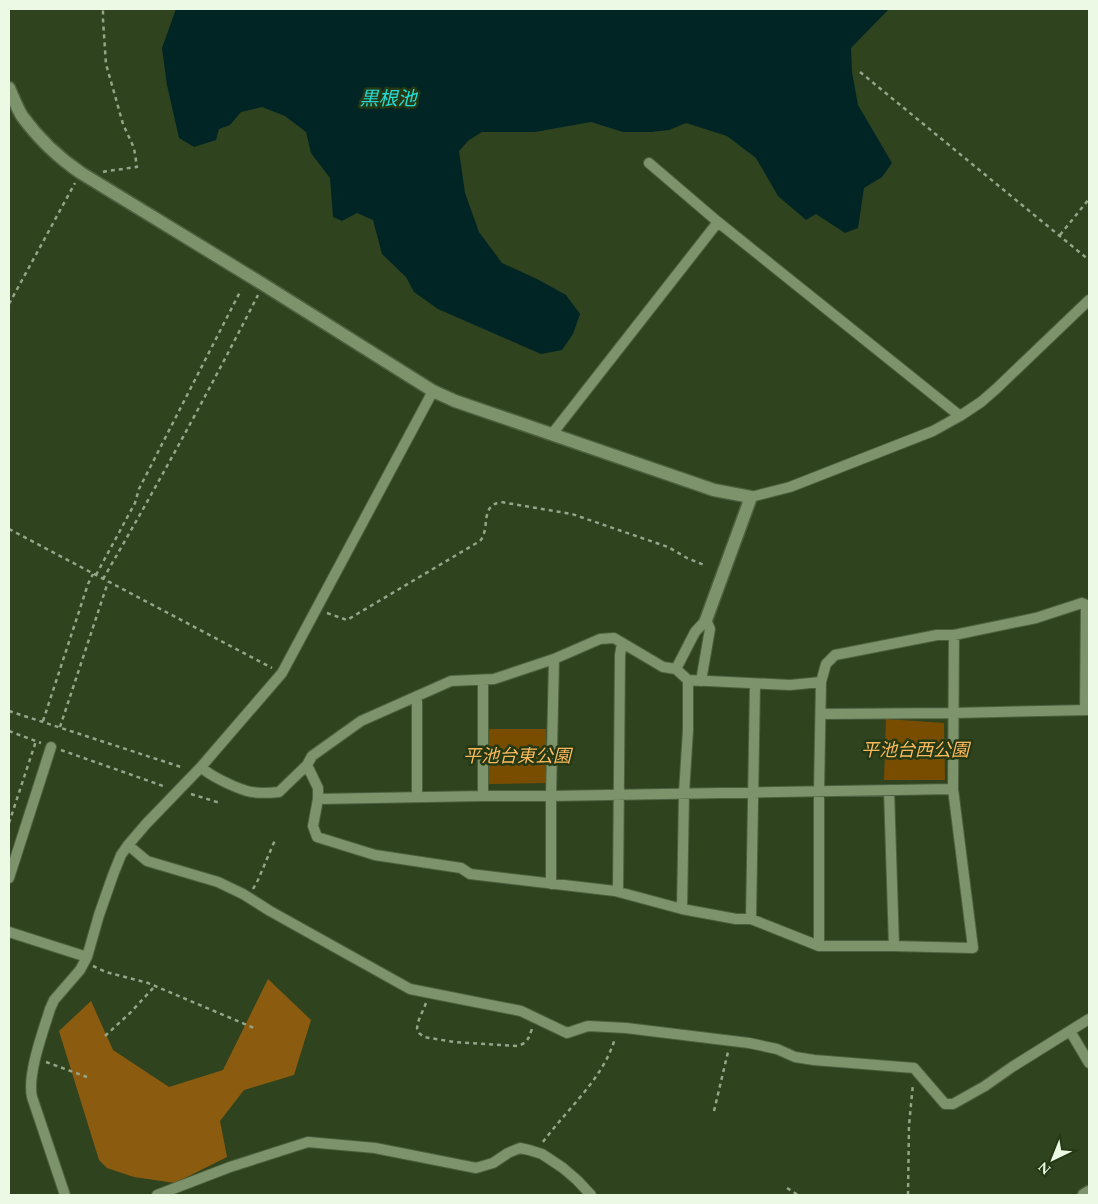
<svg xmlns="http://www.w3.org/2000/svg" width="1098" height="1204" viewBox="0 0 1098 1204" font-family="Spectral,'Noto Sans JP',serif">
<rect width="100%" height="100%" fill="#2f431f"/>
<path fill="#784d00" d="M886,719L944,723L945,780H884Z
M487,729H546L547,783L488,784Z"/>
<path fill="#8b5c0f" d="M268,979L311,1020L294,1075L244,1090L220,1121L227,1157L175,1183L134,1177L107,1168L99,1160L59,1031L91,1001L113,1050L169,1087L223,1070Z"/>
<path fill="#002524" d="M176,9H889L851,48L852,72L858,105L892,163L882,177L864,188L858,228L845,233L816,214L806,220L778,196L756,158L727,136L686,123L669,130L651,132H623L591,122L535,132H482L469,140L459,151L465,193L479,232L502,263L537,279L566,295L580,314L573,334L562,350L541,354L438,309L414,292L406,277L382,254L373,220L357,213L342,221L333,217L330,178L311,153L306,132L285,116L262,107L241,112L230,125L219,129L216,140L194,147L179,138L167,85L162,48Z"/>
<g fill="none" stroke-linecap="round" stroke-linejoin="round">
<g stroke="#4e5f3f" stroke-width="12">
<path id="minor" d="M649,163L718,222L960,416
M552,434L718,222
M751,497L790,487L933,431L960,416L981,402L996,389L1089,300
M676,669L695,632L706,620L710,629L701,681
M483,680V796
M417,696V797
M1085,710L1086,605
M821,714L954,713L1089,710
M307,765L318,788V799L313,826L317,837L375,855L461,868L470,874L615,891L682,909L736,919H751L819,946H892L973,948L953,789L954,635
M201,767C210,776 234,787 247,791C257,794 269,793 279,792L307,765L312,756L361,721L451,681L494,679L554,659L600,639L614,638L663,667L676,669L688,680L790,685L821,682L826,664L835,655L937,635H954L1036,618L1082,603L1089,606
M889,790L894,946
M318,799L483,796H551L953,789
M128,845L147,861L218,882L243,894L270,911L410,989L521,1011L567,1033L588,1026L626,1028L749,1043L777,1049L795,1057L814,1060L914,1068L945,1104H953L985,1086L1012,1067L1089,1019
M9,878L51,747
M551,884V796L554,659
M618,891L620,655L622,643
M682,909L684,793L688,730V680
M751,919L755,684
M9,932L87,957
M819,946V791L821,682
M1070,1031L1089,1063
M65,1195L32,1097C27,1074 43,1032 50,1009L54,1000L80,970L87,957L99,915L113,875L121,855L128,845L146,824L201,767L282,673L433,391
M157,1195L230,1167L308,1142L375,1148L476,1168L493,1163L508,1153L520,1148L529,1150L542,1154L563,1168L577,1180L591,1195"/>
</g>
<g stroke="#4e5f3f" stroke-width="15">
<path id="tertiary" d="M9,88C13,97 17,108 22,116C38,138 59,158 81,173L261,283L433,391L455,401L714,490L751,497L706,620
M1084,1195L1089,1192"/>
</g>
<path stroke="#94a589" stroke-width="2.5" stroke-dasharray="4 4" stroke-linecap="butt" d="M860,72L1089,260
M103,172L107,171L137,167L134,148L123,124L106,64L103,20V9
M1060,235L1089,199
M9,304L75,183
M9,529L272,668
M96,575L135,503L139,489L241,290
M103,579C157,486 209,391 258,295
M327,613L347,620L480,541C491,528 479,506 501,502L572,514L668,547L687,558L704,565
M9,711L184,768
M43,721L88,584L93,574
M60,727L108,582
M9,731L41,743
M61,750L166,787
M191,794L220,803
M9,823L36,741
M253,889L258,880L275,840
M93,966L106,972L148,983L254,1028
M426,1003L418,1022L417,1028L419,1033L424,1037L454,1042L517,1046C528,1043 528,1039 532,1029
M105,1036L130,1013L155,986
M46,1062L87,1077
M714,1111L728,1052
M543,1142C567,1109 604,1078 615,1038
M787,1188L798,1195
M908,1195L909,1125L913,1084"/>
<use href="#minor" stroke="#7c936b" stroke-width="10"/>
<use href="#tertiary" stroke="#7c936b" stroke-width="12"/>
</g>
<g text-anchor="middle" stroke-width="5" stroke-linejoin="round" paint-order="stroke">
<g font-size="18" font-style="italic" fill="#fdb95d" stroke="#253914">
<text x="915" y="756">平池台西公園</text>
<text x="517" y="762">平池台東公園</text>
</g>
<g font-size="19" font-style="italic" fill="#23dcd8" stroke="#253914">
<text x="388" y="105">黒根池</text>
</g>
</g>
<rect width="1098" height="1204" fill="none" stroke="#ecf9e4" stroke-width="20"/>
<g transform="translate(1053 1159) rotate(223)" stroke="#253914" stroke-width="4" paint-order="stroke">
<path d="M0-4L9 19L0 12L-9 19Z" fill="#ecf9e4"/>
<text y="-8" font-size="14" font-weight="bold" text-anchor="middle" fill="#ecf9e4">N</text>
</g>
</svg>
